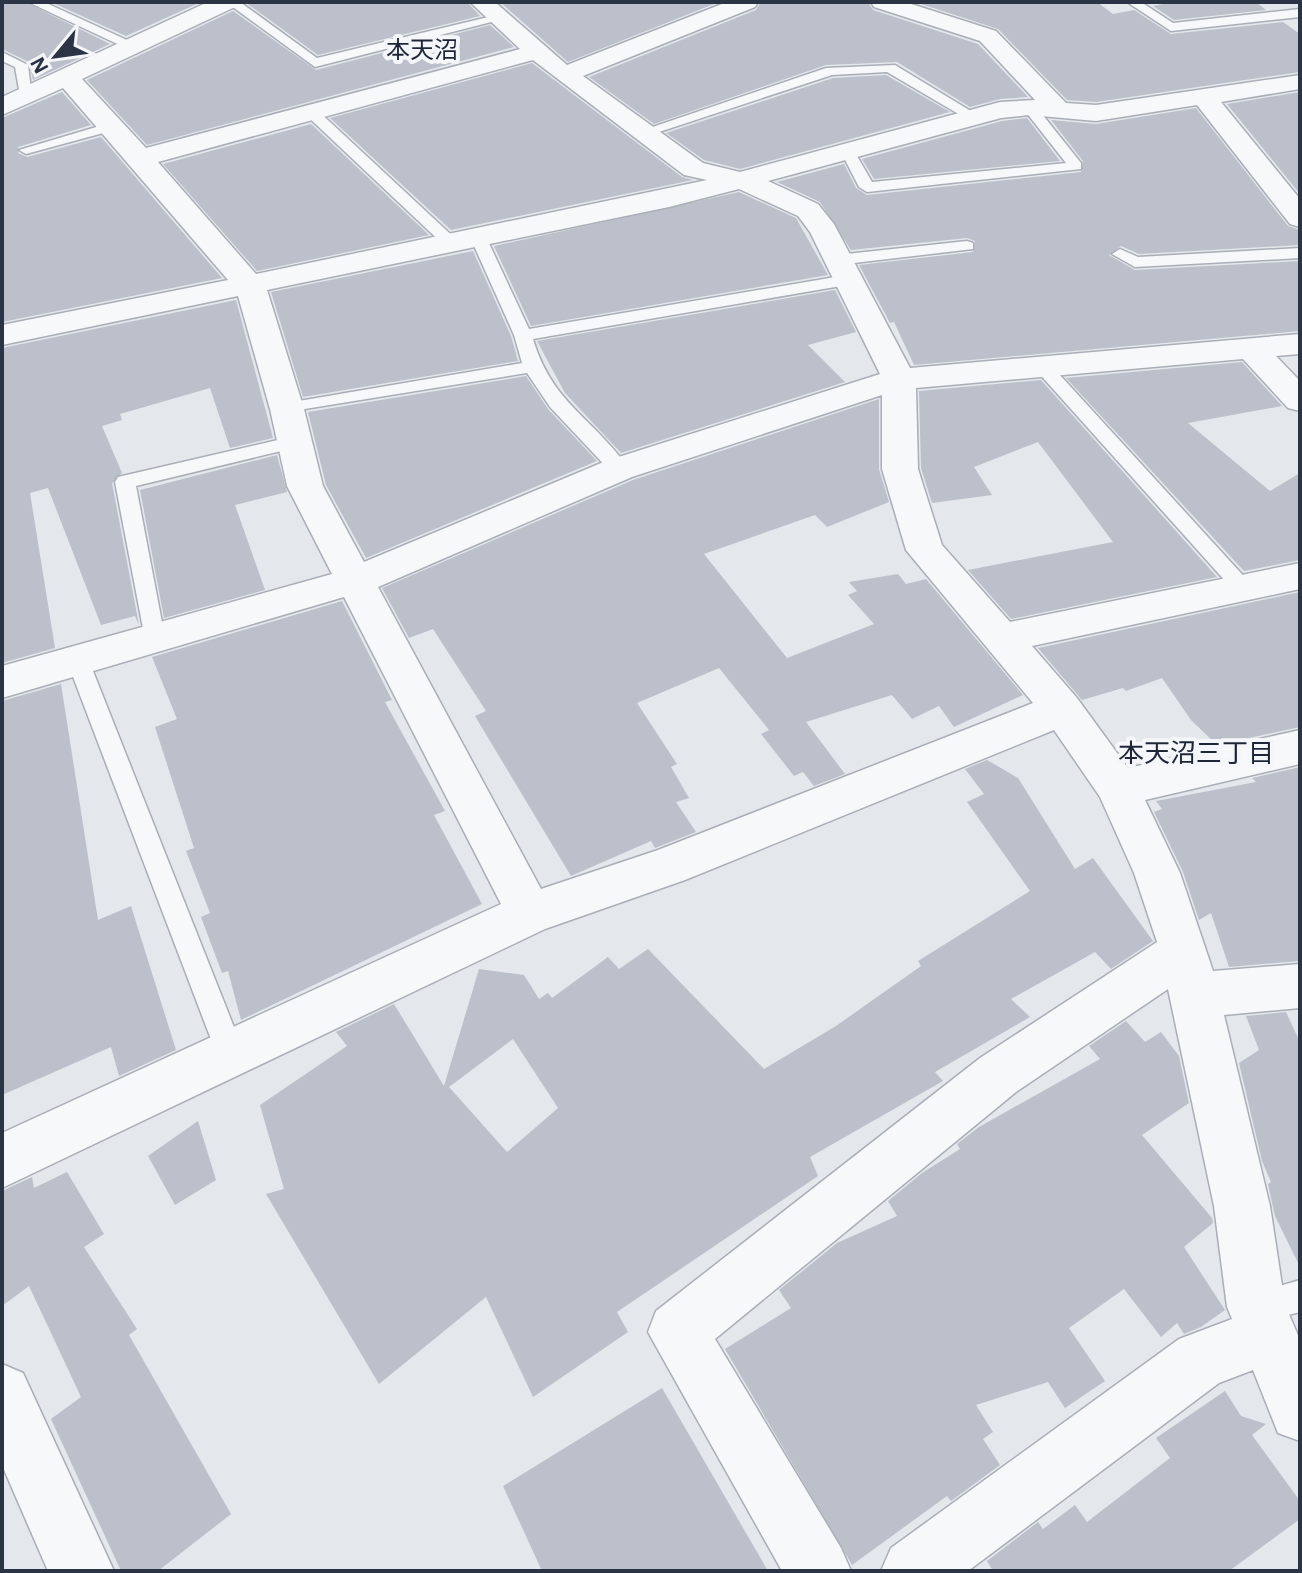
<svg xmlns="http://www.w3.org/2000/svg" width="1302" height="1573" viewBox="0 0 1302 1573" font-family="'Alegreya Sans','Noto Sans JP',sans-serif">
<rect width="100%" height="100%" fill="#e4e7ec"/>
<path fill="#bbc0ca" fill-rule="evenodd" d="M2,2H25L110,44L33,80L29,62L2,49Z
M51,2H201L126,36Z
M245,2H467L480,16L318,55Z
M500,2H719L568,62Z
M761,2H868L873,10L978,44L1028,97L1000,99L970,107L897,62L826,65L654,124L589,77L756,10Z
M915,2H1097L1113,14L1134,10L1171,34L1283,22L1300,34V72L1096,102L1067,100L998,29Z
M1173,2H1256L1266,10L1174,20L1153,6Z
M233,11L316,70L490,25L514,47L147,145L87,80Z
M532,63L682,177L693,180L451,230L330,118Z
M886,75L950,112L740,169L704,160L666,133L833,78Z
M62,92L91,125L18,147V153L27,157L101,137L222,278L2,322V118Z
M1300,92V194L1227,104Z
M1196,108L1288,226L1300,230V245L1139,254L1121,246L1109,255L1135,270L1300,261V331L914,365L894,322L890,323L859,265L973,252L975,241L967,238L851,250L820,202L777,182L844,164L856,188L867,195L1081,172L1083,161L1051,120L1096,124Z
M1027,118L1060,161L874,179L862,159L1002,121Z
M311,124L429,235L257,271L163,164Z
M739,192L796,218L828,275L531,326L494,246Z
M473,251L511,336L518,361L303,397L271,292Z
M835,290L856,332L808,345L845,382L621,453L565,393L537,341Z
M236,300L273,438L230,448L210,388L120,414L122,420L102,426L122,473L112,483L139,625L135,616L101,625L48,488L30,493L55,648L2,663V348Z
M1242,362L1282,406L1188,423L1270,491L1300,473V560L1244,571L1066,378Z
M526,376L548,409L597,461L366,558L326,485L308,412Z
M1041,380L1217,577L1011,619L968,570L1113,542L1038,442L974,467L992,495L932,503L921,468L919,391Z
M879,399V469L889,502L827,527L815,515L704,554L787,658L874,624L848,595L857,591L849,582L898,574L906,584L926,579L1023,695L954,727L939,706L912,719L892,695L806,722L845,774L814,786L803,772L794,776L761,734L769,730L719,668L637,703L677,764L671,767L689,798L676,802L696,832L655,848L651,841L571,876L475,716L486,711L433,629L409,638L382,588L633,480Z
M277,455L287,492L235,505L265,590L164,618L140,490Z
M1300,592V727L1217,745L1191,720L1162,678L1126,691L1123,688L1082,700L1038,648Z
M342,601L392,700L385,702L445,811L434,815L482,904L241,1020L228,971L222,973L201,917L210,913L186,851L194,848L155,727L177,719L152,657Z
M61,684L98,920L131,906L176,1050L119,1076L111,1047L2,1095V701Z
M987,760L1018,778L1075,869L1093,858L1153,941L1111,969L1095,952L1011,999L1030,1017L935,1072L943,1081L810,1157L818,1176L617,1312L628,1332L533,1397L486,1297L379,1384L266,1194L284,1189L260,1105L347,1046L336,1032L394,1004L444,1086L479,969L524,975L539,999L548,993L552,998L608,957L619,969L648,949L764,1069L836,1026L921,966L918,961L1030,891L967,802L984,794L965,769ZM513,1039L558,1108L507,1152L449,1087Z
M1300,767V961L1229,967L1211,913L1199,920L1183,872L1154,812L1162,809L1156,801L1256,782L1252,778Z
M1286,1012L1300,1042V1267L1275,1216L1268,1184L1271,1182L1262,1161L1239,1063L1259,1050L1246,1016Z
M1126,1021L1145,1042L1161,1032L1179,1056L1189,1103L1142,1135L1212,1218L1213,1223L1184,1247L1225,1310L1201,1327L1184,1334L1177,1323L1161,1337L1124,1289L1069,1328L1105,1381L1065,1408L1048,1382L976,1405L993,1432L983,1439L1000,1465L951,1501L947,1496L852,1565L725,1349L791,1308L779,1290L837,1243L897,1216L888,1201L922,1173L960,1149L957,1144L979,1127L1100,1059L1089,1046Z
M198,1121L216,1180L175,1205L148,1156Z
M67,1172L104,1234L84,1247L137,1329L129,1335L231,1514L158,1571H121L51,1419L81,1397L29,1286L2,1306V1191L32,1177L34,1188Z
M662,1388L768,1571H542L503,1486Z
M1225,1391L1241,1416L1266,1424L1252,1435L1300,1501V1519L1229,1571H993L987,1561L1038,1522L1043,1529L1075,1505L1087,1522L1170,1458L1156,1438Z"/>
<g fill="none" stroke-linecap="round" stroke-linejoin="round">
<g stroke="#a9aeb7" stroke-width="3">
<path id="lane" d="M28,2H44L140,46L128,49Z
M226,2H240L317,58L501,14L507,18L315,67Z
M1127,2H1141L1173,23L1300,9V17L1171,31Z
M2,52L28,65L32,98L20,95L15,67L2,61Z
M895,65L979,116L967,119L887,72L832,75L650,135L638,132L826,68Z
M1029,103L1034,104L1081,163V169L867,192L859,187L841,152L853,149L872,182L1066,163L1022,107Z
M306,109H316L459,242V248H447L306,115Z
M113,122L120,126L118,129L26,154L19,150Z
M479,234L487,239L529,329L847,275L855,280L847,285L533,339C552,404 594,418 629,469L619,475L612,473L550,407L527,373L280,413L278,409L287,403L522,363L514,335L471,239Z
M967,241L973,243V249L837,265L829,260L837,255Z
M1300,248V258L1135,267L1112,254L1120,249L1138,257Z
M1042,361L1048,362L1250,583L1254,588L1250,593H1236L1036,370V362Z
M295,436L302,438V446L136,486L165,638L162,644H146L115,482L118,477Z
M78,653L89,661L245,1055L241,1064L231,1068L221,1064L217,1055L67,661Z
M1300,1280V1312L1256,1323L1245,1318L1240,1307L1245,1296Z"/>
</g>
<g stroke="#a9aeb7" stroke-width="3">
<path id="street" d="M208,2H238L235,7L82,79L146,148L520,49L470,2H495L567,65L727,2H758L755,7L583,76L703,163L740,172L1000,102L1035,100L980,41L874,7L871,2H905L996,31L1066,103L1096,105L1300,75V89L1221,102L1300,199V227L1290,224L1197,105L1096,121L1029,115L1001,118L768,181L818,204L834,224L910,368L1300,334V354L1276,356L1300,381V411L1288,408L1243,359L916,388L918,469L942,545L1010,622L1300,563V589L1032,646L1077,698L1128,768L1300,730V764L1145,800L1180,873L1213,971L1300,964V1008L1224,1015L1270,1206L1285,1305L1300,1340V1441L1278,1433L1253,1370L1219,1383L968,1571H881L891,1548L1179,1339L1232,1319L1227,1307L1214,1206L1168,989L1016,1092L715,1339L841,1548L851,1571H782L648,1332L656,1311L980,1058L1157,942L1134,873L1100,797L1054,730L685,880L545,929L2,1188V1133L501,904L344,597L2,698V666L332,574L287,486L270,409L238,296L2,345V325L228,280L63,88L2,115V97ZM533,60L684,175L707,180L256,274L158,162ZM739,189L798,216L810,232L880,374L606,461L364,562L323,486L304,409L267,290L669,207ZM882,395V469L906,550L1033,703L658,850L541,889L378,587L632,477Z
M2,1364L23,1373L114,1571H48L2,1465Z"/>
</g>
<use href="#lane" fill="#f7f8fa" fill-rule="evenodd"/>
<use href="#street" fill="#f7f8fa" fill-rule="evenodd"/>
</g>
<g text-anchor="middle" stroke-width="8" stroke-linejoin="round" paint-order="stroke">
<g font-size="24" fill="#1d2536" stroke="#f4f6f9">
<text x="422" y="58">本天沼</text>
</g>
<g font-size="26" fill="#1d2536" stroke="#f4f6f9">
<text x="1196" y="762">本天沼三丁目</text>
</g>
</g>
<rect width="1302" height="1573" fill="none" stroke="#2b3445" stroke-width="8"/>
<g transform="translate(56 56) rotate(241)" stroke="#f4f6f9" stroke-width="6" paint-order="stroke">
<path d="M0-6L14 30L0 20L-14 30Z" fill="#2b3445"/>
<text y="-12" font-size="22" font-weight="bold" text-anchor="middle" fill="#2b3445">N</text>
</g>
</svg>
